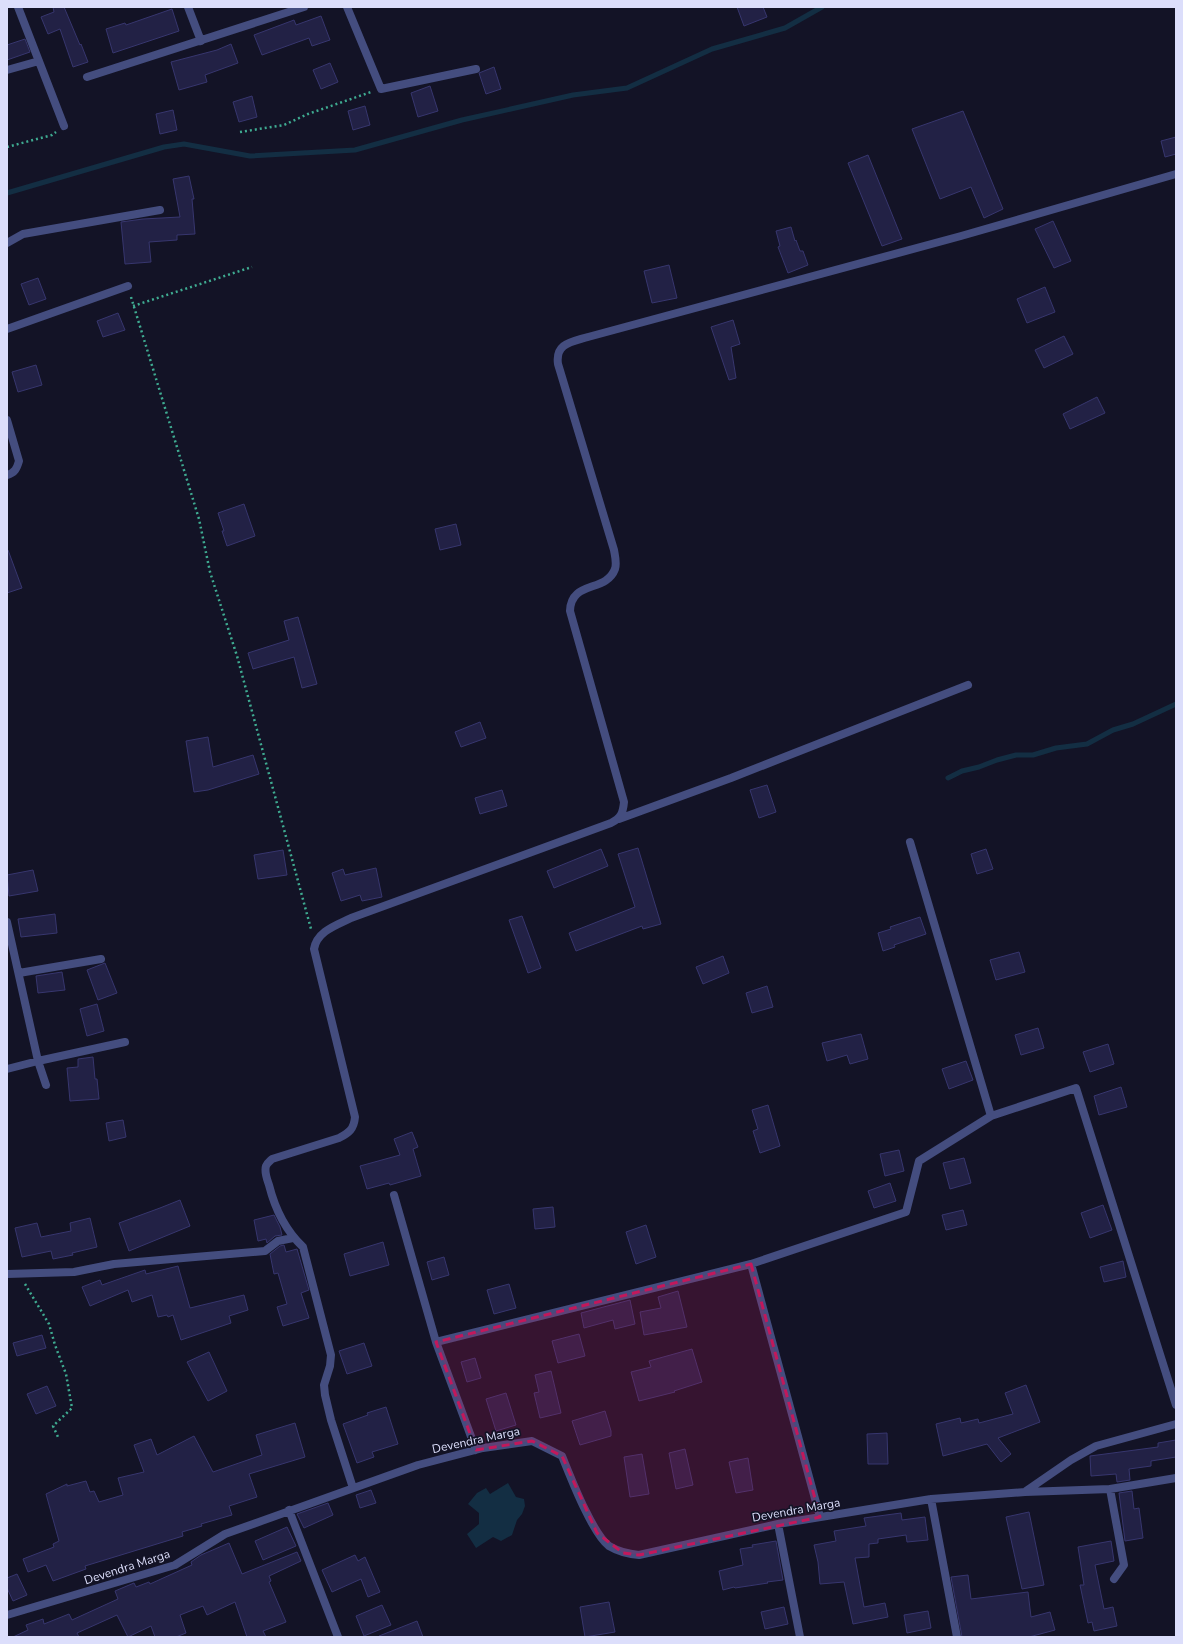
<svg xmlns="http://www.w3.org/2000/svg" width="1183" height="1644" viewBox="0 0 1183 1644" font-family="'Nunito Sans',sans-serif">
<rect width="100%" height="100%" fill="#131326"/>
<path fill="#132e43" d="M508,1483L516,1497L524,1499L525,1506L522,1514L517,1520L512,1535L501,1541L493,1537L476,1548L467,1534L479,1524V1513L468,1504L477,1493L486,1488L490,1494Z"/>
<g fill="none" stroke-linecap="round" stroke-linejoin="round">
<path stroke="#132e43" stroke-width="5" d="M7,193L164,147L184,144L250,156L355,150L462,120L573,95L627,88L712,49L785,28L822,7
M948,778L962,771L979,767L997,760L1016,755H1033L1056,748L1087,744L1113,730L1133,724L1176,704"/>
</g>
<path fill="#222145" stroke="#37366e" d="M53,7H64L80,45L81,44L88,62L73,67L60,29L48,34L41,17L54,12Z
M737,7H763L767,17L744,26Z
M172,9L179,31L113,53L106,29L125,23L126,25Z
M321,16L330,40L312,46L309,38L262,55L254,35L294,20L296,25Z
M25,39L30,52L7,60V45Z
M231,44L238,63L205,75L207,82L179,90L171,62L217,50Z
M330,63L338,82L321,89L313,70Z
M494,67L501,89L486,94L479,73Z
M430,86L438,111L418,117L411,93Z
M252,96L257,117L239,122L233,102Z
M365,106L370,125L353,130L348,111Z
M173,110L177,130L160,134L156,114Z
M963,111L1003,209L984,218L971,187L940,199L912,129Z
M1176,137V154L1165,157L1161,141Z
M868,155L902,239L882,246L848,163Z
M189,176L194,199H192L195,234L177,235V240L149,242L151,262L125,264L121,222L143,219L180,217L173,179Z
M1053,221L1071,261L1054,268L1035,229Z
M791,227L795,241L796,240L800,251H803L808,265L788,273L778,247L780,246L776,231Z
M669,265L677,298L652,303L644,271Z
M38,278L46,299L29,305L21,284Z
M1045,287L1055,312L1027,323L1017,299Z
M118,313L125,330L103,337L97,321Z
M733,320L740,344L731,347L736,378L729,380L711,327Z
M1064,336L1073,354L1044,368L1035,350Z
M36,365L42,385L18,392L12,372Z
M1097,397L1105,413L1070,429L1063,414Z
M244,504L255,536L227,546L222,531H224L218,513Z
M456,524L461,545L440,550L435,529Z
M7,550H8L22,588L7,593Z
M298,617L317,684L302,688L294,657L253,669L248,653L289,640L284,621Z
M480,722L486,738L461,747L455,732Z
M208,737L213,767L253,755L259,774L208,790L194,792L186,741Z
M767,785L776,812L759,818L750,790Z
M502,790L507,806L480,814L475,798Z
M638,848L661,924L643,929L642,926L576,951L569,933L635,907L618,854Z
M601,849L608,866L554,888L547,871Z
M986,849L993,869L977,874L971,854Z
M283,850L287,875L258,879L254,855Z
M376,868L382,897L362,901L360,895L341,901L332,873L343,869L345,875Z
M33,870L38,891L9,896L7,875Z
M55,914L57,933L21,937L18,919Z
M522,916L541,968L528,973L509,920Z
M920,917L926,934L894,945L895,947L883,951L878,933L891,929L890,927Z
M1019,952L1025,972L996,980L990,960Z
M723,956L729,973L703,984L696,967Z
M105,963L117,993L98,1000L87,970Z
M62,972L65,990L38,993L36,976Z
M767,986L773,1007L752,1013L746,993Z
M97,1004L104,1031L87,1036L80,1009Z
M1038,1028L1044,1048L1021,1055L1015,1035Z
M861,1034L868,1059L850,1064L847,1055L827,1061L822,1043Z
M1108,1044L1114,1064L1090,1072L1083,1052Z
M93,1057L95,1079H97L99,1099L70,1101L67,1068L78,1067V1059Z
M966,1061L973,1080L949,1089L942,1069Z
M1121,1087L1127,1107L1099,1115L1094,1096Z
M768,1105L780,1146L760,1153L753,1131L758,1129L752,1110Z
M123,1120L126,1137L109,1141L106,1123Z
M412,1132L418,1147L413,1149L421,1176L390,1185L389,1183L367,1189L360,1166L400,1155L394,1139Z
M899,1150L904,1171L885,1176L880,1154Z
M964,1158L971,1183L950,1189L943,1163Z
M890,1183L896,1201L874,1208L868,1191Z
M180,1200L190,1226L129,1251L119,1223L160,1208Z
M1103,1205L1112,1230L1090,1238L1081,1213Z
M553,1207L555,1227L535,1229L533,1209Z
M963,1210L967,1225L946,1230L942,1215Z
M274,1215L280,1227L282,1235L275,1236L267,1243L266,1239L258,1241L254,1220Z
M90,1218L97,1247L72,1253L73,1255L53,1259L51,1251L22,1257L15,1228L37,1223L41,1237L71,1231L70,1223Z
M646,1225L656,1257L636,1264L626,1232Z
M383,1242L389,1265L350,1276L344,1254Z
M284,1245L286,1252L297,1249L309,1290L301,1293L309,1318L283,1326L277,1307L287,1304L278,1273L274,1274L270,1254L280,1246Z
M444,1257L449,1275L432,1280L427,1262Z
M1123,1261L1126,1277L1104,1282L1100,1267Z
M178,1266L190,1308L244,1295L248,1310L229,1316L231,1323L181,1340L173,1315L168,1317L167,1315L158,1317L152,1295L132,1302L128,1290L90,1306L82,1287L100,1280L102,1285L145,1270L146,1274Z
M509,1284L516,1308L494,1314L487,1290Z
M678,1291L687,1327L644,1335L640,1312L661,1308L658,1297Z
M630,1300L635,1324L615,1329L613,1320L584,1328L581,1313Z
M579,1334L585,1356L558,1363L552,1341Z
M42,1335L46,1348L17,1356L13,1343Z
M364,1343L372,1366L347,1374L339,1351Z
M692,1349L702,1382L674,1391L675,1392L639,1401L631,1372L651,1367L649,1361Z
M209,1352L227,1391L208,1401L187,1362Z
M475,1358L481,1378L467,1382L461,1362Z
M551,1371L561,1413L540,1418L534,1393L539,1392L535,1375Z
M1026,1385L1040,1422L998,1438L1011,1454L1001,1462L987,1444L943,1456L936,1424L960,1418L961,1423L978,1419L979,1423L1013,1414L1005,1393Z
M47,1386L56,1406L36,1414L27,1394Z
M506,1393L516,1425L496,1431L486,1399Z
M386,1407L398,1444L372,1452L374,1457L357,1463L343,1424L368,1415L367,1413Z
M605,1411L611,1431V1436L580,1445L572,1421Z
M295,1423L305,1457L249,1474L257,1497L229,1506L232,1515L201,1524L202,1526L182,1532L183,1536L85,1566L86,1569L53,1581L46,1565L28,1572L23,1559L54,1547L53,1544L59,1541L46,1494L67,1484V1486L86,1481L90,1492L94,1491L99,1502L123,1495L118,1478L144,1472L134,1445L151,1439L157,1455L194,1436L213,1472L262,1455L256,1435Z
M887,1433L888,1464H868L867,1434Z
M1176,1440V1457L1151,1461V1466L1129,1469L1130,1480L1117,1482L1116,1474L1091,1476L1090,1456L1158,1447V1443Z
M685,1449L693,1485L676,1489L669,1453Z
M642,1454L649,1494L630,1497L624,1457Z
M748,1458L753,1490L736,1493L729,1462Z
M371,1490L376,1503L360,1508L356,1495Z
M1132,1491L1134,1509L1139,1508L1143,1538L1125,1541L1119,1493Z
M328,1503L333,1515L304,1528L297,1514Z
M1029,1512L1044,1585L1022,1589L1006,1517Z
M901,1513L902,1520L925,1517L928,1540L907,1542L906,1535L878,1539V1543L869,1544V1557L855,1558L864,1607L885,1603L888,1617L853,1624L844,1582L820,1584L818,1562L814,1545L836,1541L834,1531L866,1526L864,1518Z
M287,1527L296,1546L263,1560L255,1541Z
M776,1541L783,1580L767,1582L768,1583L735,1588L734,1587L723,1590L719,1571L743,1565L740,1549L753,1547L752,1545Z
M1111,1541L1114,1561L1095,1565L1104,1609L1113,1607L1117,1626L1094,1631L1092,1622L1088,1623L1080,1585H1084L1078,1547Z
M229,1543L242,1574L297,1552L301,1561L269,1576L271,1581L269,1582L286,1622L263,1631L266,1637H247L235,1602L207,1615L203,1606L180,1615L186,1633L176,1637H155L151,1626L128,1637L117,1615L77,1633L79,1637H13L28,1630L26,1625L43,1619L44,1624L69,1614L72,1620L118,1599L115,1591L134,1583L136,1587L149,1582L150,1584L192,1565L191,1562L201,1555Z
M355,1555L358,1561L365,1557L380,1592L368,1597L361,1579L332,1592L322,1570Z
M17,1574L27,1595L13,1601L7,1588V1578Z
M968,1575L971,1599L1028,1592L1031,1617L1050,1612L1055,1630L1029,1637H962L951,1577Z
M609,1602L615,1632L585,1637L580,1607Z
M382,1605L391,1625L364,1636L356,1616Z
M784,1607L788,1624L765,1629L761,1612Z
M928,1611L931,1628L907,1633L904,1615Z
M417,1621L423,1637H379V1636Z"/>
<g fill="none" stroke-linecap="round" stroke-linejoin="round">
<path stroke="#3fab91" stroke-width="2.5" stroke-dasharray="2 3" stroke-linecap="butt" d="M240,132L284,125L308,114L371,92
M7,147L52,135L56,132
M131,297L199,519L210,572L237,656L311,929
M133,306L252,267
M25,1284L49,1324L55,1345L66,1374L72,1408L53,1426L58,1437"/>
<path stroke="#444d7f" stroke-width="8" d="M18,7L64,126
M188,7L201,41
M347,7L381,89L476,69
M7,70L39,61
M87,77L304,7
M7,243L23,234L160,210
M7,329L128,286
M7,420L19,461C17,468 15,473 7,475
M619,819L731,778L968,685
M910,842L991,1116
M7,922L38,1061L46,1085
M19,973L101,959
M7,1069L38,1061L125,1042
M394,1195L436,1342
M751,1264L906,1212L919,1161L991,1116L1076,1088L1176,1405
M7,1274L74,1272L114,1264L265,1251L278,1241L293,1238
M476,1450L436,1342L751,1264L820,1517
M353,1488L331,1420L325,1395L324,1385L330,1366L331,1355L303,1247C285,1230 275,1209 269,1185C267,1179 264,1172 266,1166C267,1163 270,1161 272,1159L339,1138C349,1133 354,1129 355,1117L314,949C317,931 337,925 351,918L611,823C621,818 623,813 624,802L570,611C571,580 606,593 615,569C617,563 615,556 614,550L558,364C555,343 572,342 588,337L961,236L1176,174
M1110,1489L1124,1565L1114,1579
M1026,1491L1071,1460L1096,1446L1176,1424
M931,1499L957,1637
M289,1510L338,1637
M778,1524L800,1637
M7,1615L175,1565L225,1534L418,1465L483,1448L532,1441L562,1456C571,1478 592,1533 609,1546C619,1552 628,1554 639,1555L778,1524L931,1499L1025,1492L1110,1489L1176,1478"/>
</g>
<path fill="#c2185b" fill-opacity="0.2" stroke="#c2185b" stroke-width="3" stroke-dasharray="8 5" stroke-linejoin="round" d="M751,1264L820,1517L639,1555L623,1553L597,1533L562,1456L532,1441L476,1450L436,1342Z"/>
<g text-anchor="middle" stroke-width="3.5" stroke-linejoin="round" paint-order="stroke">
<g font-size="12" fill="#dcdefb" stroke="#131326">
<text transform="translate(476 1440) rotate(-12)" y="4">Devendra Marga</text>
<text transform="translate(796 1510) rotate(-10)" y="4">Devendra Marga</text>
<text transform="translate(127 1567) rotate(-18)" y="4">Devendra Marga</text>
</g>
</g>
<rect width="1183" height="1644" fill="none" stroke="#dcdefb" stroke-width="16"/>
</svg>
